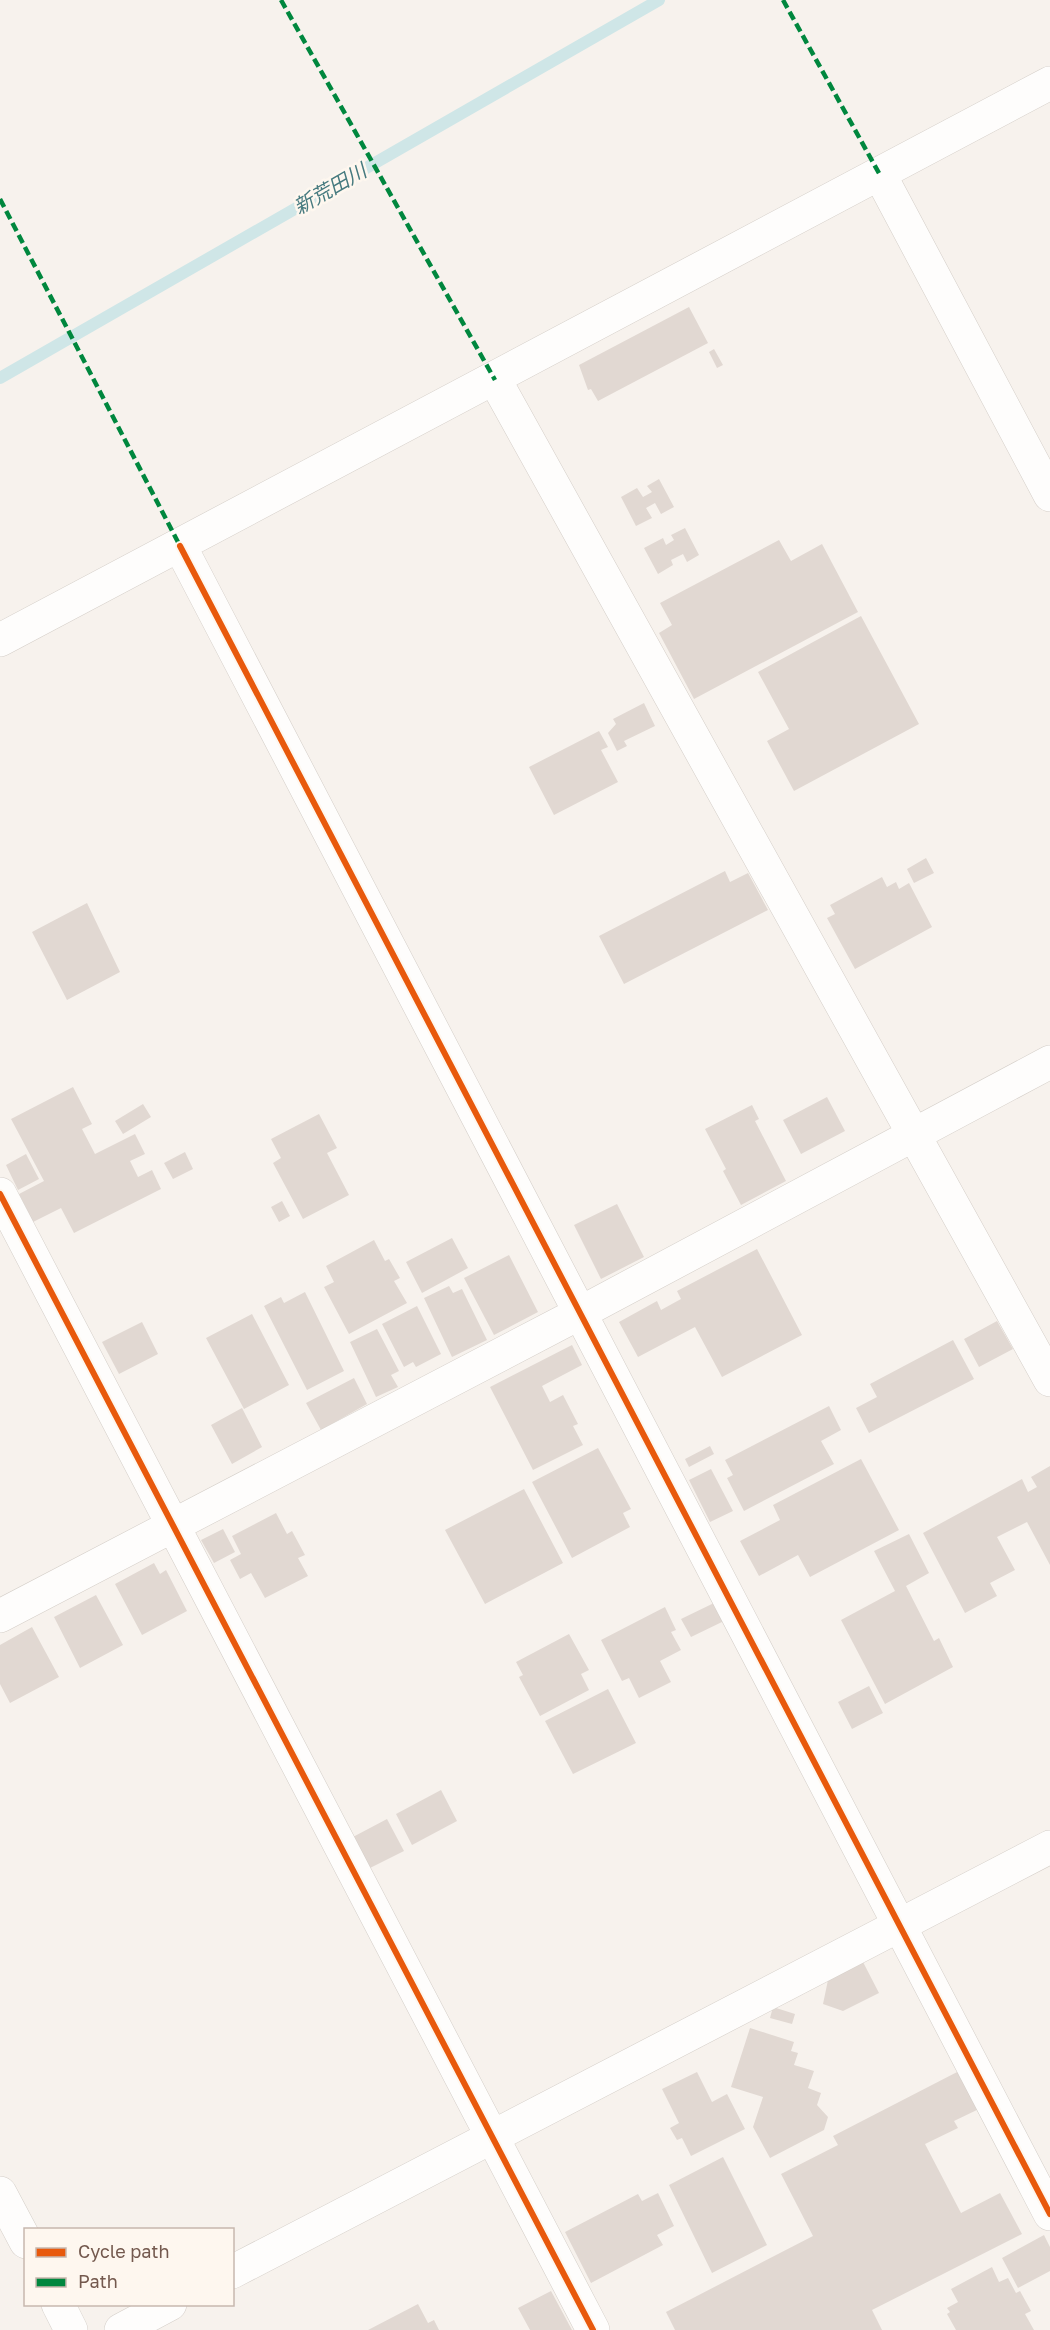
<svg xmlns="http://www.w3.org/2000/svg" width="1050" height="2330" viewBox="0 0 1050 2330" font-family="'Golos Text','Noto Sans JP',sans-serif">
<rect width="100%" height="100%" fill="#f7f2ed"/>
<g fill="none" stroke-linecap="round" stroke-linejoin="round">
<path stroke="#cfe6e7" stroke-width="12" d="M0,378L659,0"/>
</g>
<path fill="#e1d8d2" d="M689,307L708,343L598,401L591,389L588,390L579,365Z
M714,349L723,365L717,368L709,352Z
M659,479L674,507L661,514L655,503L646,508L652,518L636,526L621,497L637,488L643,497L652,492L647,486Z
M685,528L699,555L687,562L683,554L671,560L673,565L658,574L644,548L663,538L666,545L674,540L671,535Z
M779,540L791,561L822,544L858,612L694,699L659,633L672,625L660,603Z
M861,616L919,724L794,791L767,741L789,729L758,672Z
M644,703L655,726L624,741L627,746L617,751L608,733L616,724L613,719Z
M599,731L608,747L601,750L618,782L554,815L529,767Z
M926,858L934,873L914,883L907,869Z
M725,871L730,882L748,873L768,910L624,984L599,936Z
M882,877L887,887L896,882L899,889L909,883L932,927L855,969L827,918L835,914L830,905Z
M87,903L120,972L67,1000L32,932Z
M73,1087L92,1124L82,1129L95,1154L135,1134L145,1154L130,1161L138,1177L152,1170L161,1189L74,1233L61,1208L33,1222L19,1194L44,1181L11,1119Z
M827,1097L845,1131L801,1154L783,1120Z
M143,1104L151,1117L123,1134L115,1121Z
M752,1105L759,1119L755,1121L786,1181L741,1205L723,1171L726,1169L705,1129Z
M319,1114L337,1148L327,1153L349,1195L303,1219L273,1163L281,1158L271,1139Z
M185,1152L193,1169L173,1179L164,1163Z
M26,1154L39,1179L18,1190L6,1165Z
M282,1201L290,1216L279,1222L271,1207Z
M617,1204L644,1257L601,1279L574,1225Z
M452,1238L468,1268L422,1293L406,1262Z
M374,1240L385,1261L389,1259L400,1278L394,1281L407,1303L349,1334L324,1287L334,1282L326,1266Z
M757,1249L802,1335L722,1377L695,1327L638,1357L619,1322L657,1301L661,1310L681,1299L677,1291Z
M509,1255L538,1312L494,1335L464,1278Z
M449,1286L453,1293L462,1289L487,1340L452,1357L424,1298Z
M305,1292L344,1371L307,1390L264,1306L281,1297L284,1303Z
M417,1306L441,1354L416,1367L413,1362L404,1367L382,1324Z
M252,1314L289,1385L244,1409L206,1338Z
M997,1321L1013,1349L979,1367L964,1339Z
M142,1322L158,1354L119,1374L102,1342Z
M377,1329L399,1371L391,1375L398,1387L376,1397L350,1342Z
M953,1340L974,1379L869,1433L856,1408L877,1397L870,1384Z
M572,1345L582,1365L542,1386L550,1402L563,1395L578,1424L573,1426L583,1445L533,1470L490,1387Z
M354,1378L367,1404L321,1430L306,1403Z
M829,1406L841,1430L821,1441L834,1464L744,1511L727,1478L733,1475L725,1460Z
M242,1408L262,1447L232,1464L211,1425Z
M710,1446L714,1454L689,1467L685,1459Z
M598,1448L631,1509L623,1513L630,1527L572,1558L532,1482Z
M861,1459L899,1530L810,1577L798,1555L759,1576L740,1541L780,1520L773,1505Z
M1050,1466V1565L1027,1522L997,1537L1015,1570L990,1583L997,1596L965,1613L923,1533L1022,1479L1028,1492L1037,1487L1031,1477Z
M711,1469L733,1511L710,1522L689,1480Z
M524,1489L563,1563L485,1604L445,1530Z
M276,1513L287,1534L292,1531L305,1555L298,1558L308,1576L265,1598L251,1573L240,1579L230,1560L241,1554L232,1536Z
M223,1529L235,1552L214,1563L201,1540Z
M909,1534L929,1573L906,1586L934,1641L939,1638L953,1667L885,1704L841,1620L895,1591L874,1551Z
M154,1563L160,1574L166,1570L187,1611L142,1635L115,1584Z
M96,1595L123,1645L80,1668L54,1617Z
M714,1603L724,1621L691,1637L681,1619Z
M665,1607L676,1630L671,1632L681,1650L660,1661L671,1682L639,1698L629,1678L622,1681L601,1640Z
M32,1627L59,1677L10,1703L0,1684V1645Z
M569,1634L589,1670L581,1674L589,1690L540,1716L519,1677L523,1675L516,1662Z
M869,1686L883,1713L852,1729L838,1702Z
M608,1689L636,1743L573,1774L545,1721Z
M441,1790L457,1821L412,1845L396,1814Z
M387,1819L404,1851L368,1869L351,1838Z
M863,1962L879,1993L843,2011L823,2004L828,1980Z
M773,2007L795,2014L792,2024L770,2018Z
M750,2028L794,2042L791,2051L798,2053L794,2065L814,2071L808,2088L821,2093L817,2105L828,2117L824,2130L770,2158L753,2127L763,2097L731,2087Z
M961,2070L981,2108L954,2121L958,2128L925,2144L961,2213L1000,2193L1022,2234L872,2310L882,2330H675L666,2312L813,2236L781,2174L838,2145L833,2136Z
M697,2072L712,2102L727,2094L745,2129L691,2156L682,2138L677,2140L670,2128L679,2123L662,2089Z
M723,2157L767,2245L712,2273L669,2185Z
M658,2193L674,2226L657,2235L663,2245L591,2283L565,2232L638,2194L642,2201Z
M1044,2235L1050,2247V2271L1018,2288L1002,2258Z
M992,2267L999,2282L1008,2278L1016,2293L1020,2291L1031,2311L1025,2314L1034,2330H956L947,2314L950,2312L947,2308L958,2302L951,2289Z
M551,2291L572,2330H530L518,2308Z
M418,2304L428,2323L434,2320L439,2330H368Z"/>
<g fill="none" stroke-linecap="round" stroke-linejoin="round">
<g stroke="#d4cec8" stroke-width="34">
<path id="street" d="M880,175L1050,495
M495,380L1050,1380
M180,546L1050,2214
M0,640L1050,83
M0,1194L593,2330
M0,1616L580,1313L1050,1062
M0,2193L26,2242
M232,2272L1050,1847
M58,2304L71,2330
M121,2330L170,2304"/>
</g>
<use href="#street" stroke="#fefdfc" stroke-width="33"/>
<path stroke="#00873e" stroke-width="4.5" stroke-dasharray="9 4.5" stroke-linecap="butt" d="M281,0L495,380
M783,0L880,175
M0,199L180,546"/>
<g stroke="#fef7ef" stroke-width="10">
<path id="cycleway" d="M180,546L1050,2214
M0,1194L593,2330"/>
</g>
<use href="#cycleway" stroke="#e8590c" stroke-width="6"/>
</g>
<g text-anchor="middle" stroke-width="5" stroke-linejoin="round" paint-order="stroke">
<g font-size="20" font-style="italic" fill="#467a7f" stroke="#fef7ef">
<text transform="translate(330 189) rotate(-30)" y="7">新荒田川</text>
</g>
</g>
<rect x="24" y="2228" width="210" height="78" fill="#fef7ef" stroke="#c7b8af" stroke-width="1.5"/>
<rect x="36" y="2248" width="30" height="9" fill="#e8590c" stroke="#c7b8af" stroke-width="1.5"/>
<text x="78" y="2258" font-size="18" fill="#74594e">Cycle path</text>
<rect x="36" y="2278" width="30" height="9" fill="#00873e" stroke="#c7b8af" stroke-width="1.5"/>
<text x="78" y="2288" font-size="18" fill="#74594e">Path</text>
</svg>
